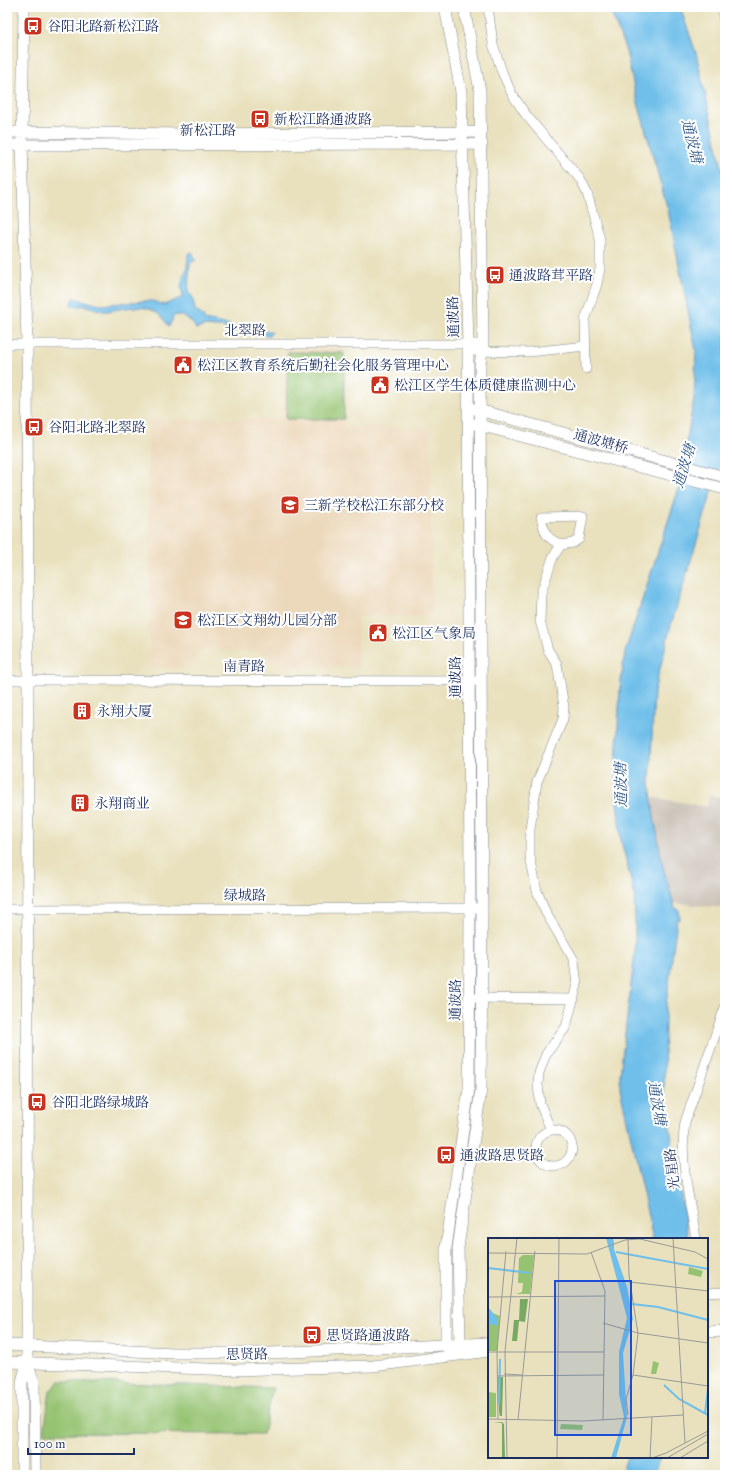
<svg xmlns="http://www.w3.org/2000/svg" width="732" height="1482" viewBox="0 0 732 1482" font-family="'IM FELL Great Primer','Noto Serif SC',serif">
<rect width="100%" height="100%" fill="#fff"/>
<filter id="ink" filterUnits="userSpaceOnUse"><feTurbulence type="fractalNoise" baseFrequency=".025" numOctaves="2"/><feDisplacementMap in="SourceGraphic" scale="8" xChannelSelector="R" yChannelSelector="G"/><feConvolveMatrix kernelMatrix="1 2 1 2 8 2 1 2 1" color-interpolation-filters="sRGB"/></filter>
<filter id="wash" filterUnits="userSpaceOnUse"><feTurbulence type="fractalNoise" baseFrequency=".012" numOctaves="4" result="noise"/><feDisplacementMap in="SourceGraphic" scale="16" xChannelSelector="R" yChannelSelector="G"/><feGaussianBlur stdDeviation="0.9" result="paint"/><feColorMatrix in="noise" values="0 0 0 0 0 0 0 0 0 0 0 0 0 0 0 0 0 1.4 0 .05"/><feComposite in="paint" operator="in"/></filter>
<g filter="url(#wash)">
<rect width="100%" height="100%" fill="#e9e1be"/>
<path fill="#ecd8ba" d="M284,349H344V428L431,427L432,616H358V667L282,668L263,652L217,651L216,647L207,648L184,668H150L148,420L283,419Z
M7,687H10V892L7,893Z"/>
<path fill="#cbc3b8" d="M709,795L725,797V908L673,903L663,867L654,817L652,797L707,807Z"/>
<path fill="#95c371" stroke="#587968" d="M288,352L344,353V419H286Z
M59,1381L273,1388L263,1434L44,1433L50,1391Z"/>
<path fill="#6fbfea" stroke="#4577a4" d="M609,7H680L696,53L725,181V449L671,625L654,692L650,783L654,817L663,867L675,908L679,910L680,919H677L665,1013L664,1092L688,1239H653L620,1088V1074L635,952V918L634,893L621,840L617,802L616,767L620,687L625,652L677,494L694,399L696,351L668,210L635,92L626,51Z
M192,252L196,260L190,263L188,292L192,296L195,310L203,316L204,320L229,325L249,333L268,331L272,332L269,336L238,332L227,328L206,326L196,329C191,319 185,316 174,315L169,327C153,300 133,307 107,311C101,312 93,307 86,306C81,305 76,307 71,306L74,298L100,305L144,301H153L164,305L183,297L181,288L183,277L187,269L188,254Z
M627,1457H660L654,1475H621Z"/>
</g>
<g filter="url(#ink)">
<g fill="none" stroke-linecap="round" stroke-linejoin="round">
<g stroke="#82888e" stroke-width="10">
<path id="minor" d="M488,7L493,44L502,72L512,94L526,115L580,179L587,193L600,239V269L597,284L585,320L586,369
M722,7L725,29
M7,344H483
M468,351L529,352L586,346
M7,680L481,681
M7,909L476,908
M470,998L574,999
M551,1130L540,1104L538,1084L539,1073L546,1054L566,1027L577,985L574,960L546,913L537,891L530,857V829L537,782L563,719L564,707L557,664L548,650L540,621L541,593L553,557L561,545L573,543L579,539L583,516L541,517C545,534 545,537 561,545
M536 1148a18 18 0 1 1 36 0a18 18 0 1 1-36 0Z
M696,1239C690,1200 679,1161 685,1122L725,1007
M707,1293L725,1292"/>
</g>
<g stroke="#82888e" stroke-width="12">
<path id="major" d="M445,7L461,92L468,344L470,908L469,1089L446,1248V1346
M7,132L188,134L481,132
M7,145L482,144
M475,409L725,477
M475,424L725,489
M707,1332L725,1331
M7,1345L174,1353H270L489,1343
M460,1345L458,1248L481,1089L482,908L480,365L483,344L480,91L464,7
M7,1362L236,1370L373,1366L489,1351
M27,1363L34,1382L35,1475
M22,1475V1382L27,1362L28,679L27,343L22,140L24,7"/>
</g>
<use href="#minor" stroke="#fff" stroke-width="9"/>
<use href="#major" stroke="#fff" stroke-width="11"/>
</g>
</g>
<defs>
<g id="bus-square" transform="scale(1)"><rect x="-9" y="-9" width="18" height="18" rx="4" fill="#c8321e" stroke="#fff"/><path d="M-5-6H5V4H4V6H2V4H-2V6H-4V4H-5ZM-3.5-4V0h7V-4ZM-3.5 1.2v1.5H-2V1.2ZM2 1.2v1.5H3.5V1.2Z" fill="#fff"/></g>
<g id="civic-square" transform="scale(1)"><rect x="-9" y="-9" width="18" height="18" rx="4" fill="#c8321e" stroke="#fff"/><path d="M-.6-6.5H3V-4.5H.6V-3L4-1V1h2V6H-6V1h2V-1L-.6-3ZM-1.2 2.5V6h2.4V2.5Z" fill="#fff"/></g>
<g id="school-square" transform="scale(1)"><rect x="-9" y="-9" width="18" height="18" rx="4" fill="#c8321e" stroke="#fff"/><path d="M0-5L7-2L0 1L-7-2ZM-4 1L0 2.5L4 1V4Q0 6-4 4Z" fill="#fff"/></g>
<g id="building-square" transform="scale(1)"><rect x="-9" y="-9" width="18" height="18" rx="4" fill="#c8321e" stroke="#fff"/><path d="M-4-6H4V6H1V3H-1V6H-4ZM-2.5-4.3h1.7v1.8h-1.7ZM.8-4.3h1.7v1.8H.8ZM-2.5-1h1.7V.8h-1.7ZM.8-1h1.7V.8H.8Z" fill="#fff"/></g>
</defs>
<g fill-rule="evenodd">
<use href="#bus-square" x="33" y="26"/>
<use href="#bus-square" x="260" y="119"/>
<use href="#bus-square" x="495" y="275"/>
<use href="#civic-square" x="183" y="365"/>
<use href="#civic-square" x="380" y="385"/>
<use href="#bus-square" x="34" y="427"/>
<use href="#school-square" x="290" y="505"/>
<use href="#school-square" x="183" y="620"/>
<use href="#civic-square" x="378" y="633"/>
<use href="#building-square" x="82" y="711"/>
<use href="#building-square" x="80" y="803"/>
<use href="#bus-square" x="37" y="1102"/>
<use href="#bus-square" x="446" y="1155"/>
<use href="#bus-square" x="312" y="1335"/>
</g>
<g text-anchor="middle" stroke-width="4" stroke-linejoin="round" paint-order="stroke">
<g font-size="14" fill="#1b2f5e" stroke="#fff" text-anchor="start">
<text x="47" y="31">谷阳北路新松江路</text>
<text x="274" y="124">新松江路通波路</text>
<text x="509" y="280">通波路茸平路</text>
<text x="197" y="370">松江区教育系统后勤社会化服务管理中心</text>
<text x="394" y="390">松江区学生体质健康监测中心</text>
<text x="48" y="432">谷阳北路北翠路</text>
<text x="304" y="510">三新学校松江东部分校</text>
<text x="197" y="625">松江区文翔幼儿园分部</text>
<text x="392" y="638">松江区气象局</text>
<text x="96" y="716">永翔大厦</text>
<text x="94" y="808">永翔商业</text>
<text x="51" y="1107">谷阳北路绿城路</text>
<text x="460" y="1160">通波路思贤路</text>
<text x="326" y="1340">思贤路通波路</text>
</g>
<g font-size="14" fill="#1b2f5e" stroke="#fff">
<text x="208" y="135">新松江路</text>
<text transform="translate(453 317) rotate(-92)" y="5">通波路</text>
<text x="245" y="335">北翠路</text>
<text transform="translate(601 441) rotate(15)" y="5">通波塘桥</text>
<text x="244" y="671">南青路</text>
<text transform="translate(455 677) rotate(-90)" y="5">通波路</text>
<text x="245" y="900">绿城路</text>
<text transform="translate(455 1000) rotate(-89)" y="5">通波路</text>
<text transform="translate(672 1169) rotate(-97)" y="5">光星路</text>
<text transform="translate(247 1354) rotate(-1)" y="5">思贤路</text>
</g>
<g font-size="15" font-style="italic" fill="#345a88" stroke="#fff">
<text transform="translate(692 141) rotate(76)" y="5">通波塘</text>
<text transform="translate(684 466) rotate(-73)" y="5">通波塘</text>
<text transform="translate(621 785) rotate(-91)" y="5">通波塘</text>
<text transform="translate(657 1103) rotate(80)" y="5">通波塘</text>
</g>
</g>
<g transform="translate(488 1238)">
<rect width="220" height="220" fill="#e9e1be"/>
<path d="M35,17H46L42,56H28L34,54L35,45H30L31,20ZM201,29L215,33L213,39L200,36ZM0,73L12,78L9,113H0ZM165,123L171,125L168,136H163ZM0,154L8,155V179H0ZM73,186L95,187L94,192L72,191Z" fill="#95c371"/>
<path d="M32,61H40L37,84L31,83L29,103H24L26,82H31ZM10,139H15V144L14,178H12L11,174ZM14,184L16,186L17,220L14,219V185H6Z" fill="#78a963"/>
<path d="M118,0H125L126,4V11L139,49L145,81L135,115L139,179L128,220H123L136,179L131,156V114L139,80ZM0,69L10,81L9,88L0,85Z" fill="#6fbfea"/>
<path fill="none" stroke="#6fbfea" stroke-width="2" d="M128,14L220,31M0,30L42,35M144,66L170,69L220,82M176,147L191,161L220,177M11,166L12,121M217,175L220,151"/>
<path fill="none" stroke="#979a98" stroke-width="1" d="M185,0L197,205M140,1L141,37L150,96L145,137L138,161L140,177M103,14L117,53L115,182M0,15L99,16L137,2L152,1L207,14L220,21M142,44L220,53M0,59L117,58M115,85L150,95L220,105M0,114H116M16,136L34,137M145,137L220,148M9,138L116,137M0,181L95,183L195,177M10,181L9,114L18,13M30,182L47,13M19,220L17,113L29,0M69,220L71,0M162,220L164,179M164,220L178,215L220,193M179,220L220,196M192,220L220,203"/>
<path fill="#1d4ed8" fill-opacity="0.15" stroke="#1d4ed8" stroke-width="2" d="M67,43H143V197H67Z"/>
<rect width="220" height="220" fill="none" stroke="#1b2f5e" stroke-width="2"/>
</g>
<rect width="732" height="1482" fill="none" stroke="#fff" stroke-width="24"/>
<path d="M28 1448v6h106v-6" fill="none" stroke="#1b2f5e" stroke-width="2"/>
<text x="34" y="1448" font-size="12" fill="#1b2f5e" stroke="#ffffff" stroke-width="3" paint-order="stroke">100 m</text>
</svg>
